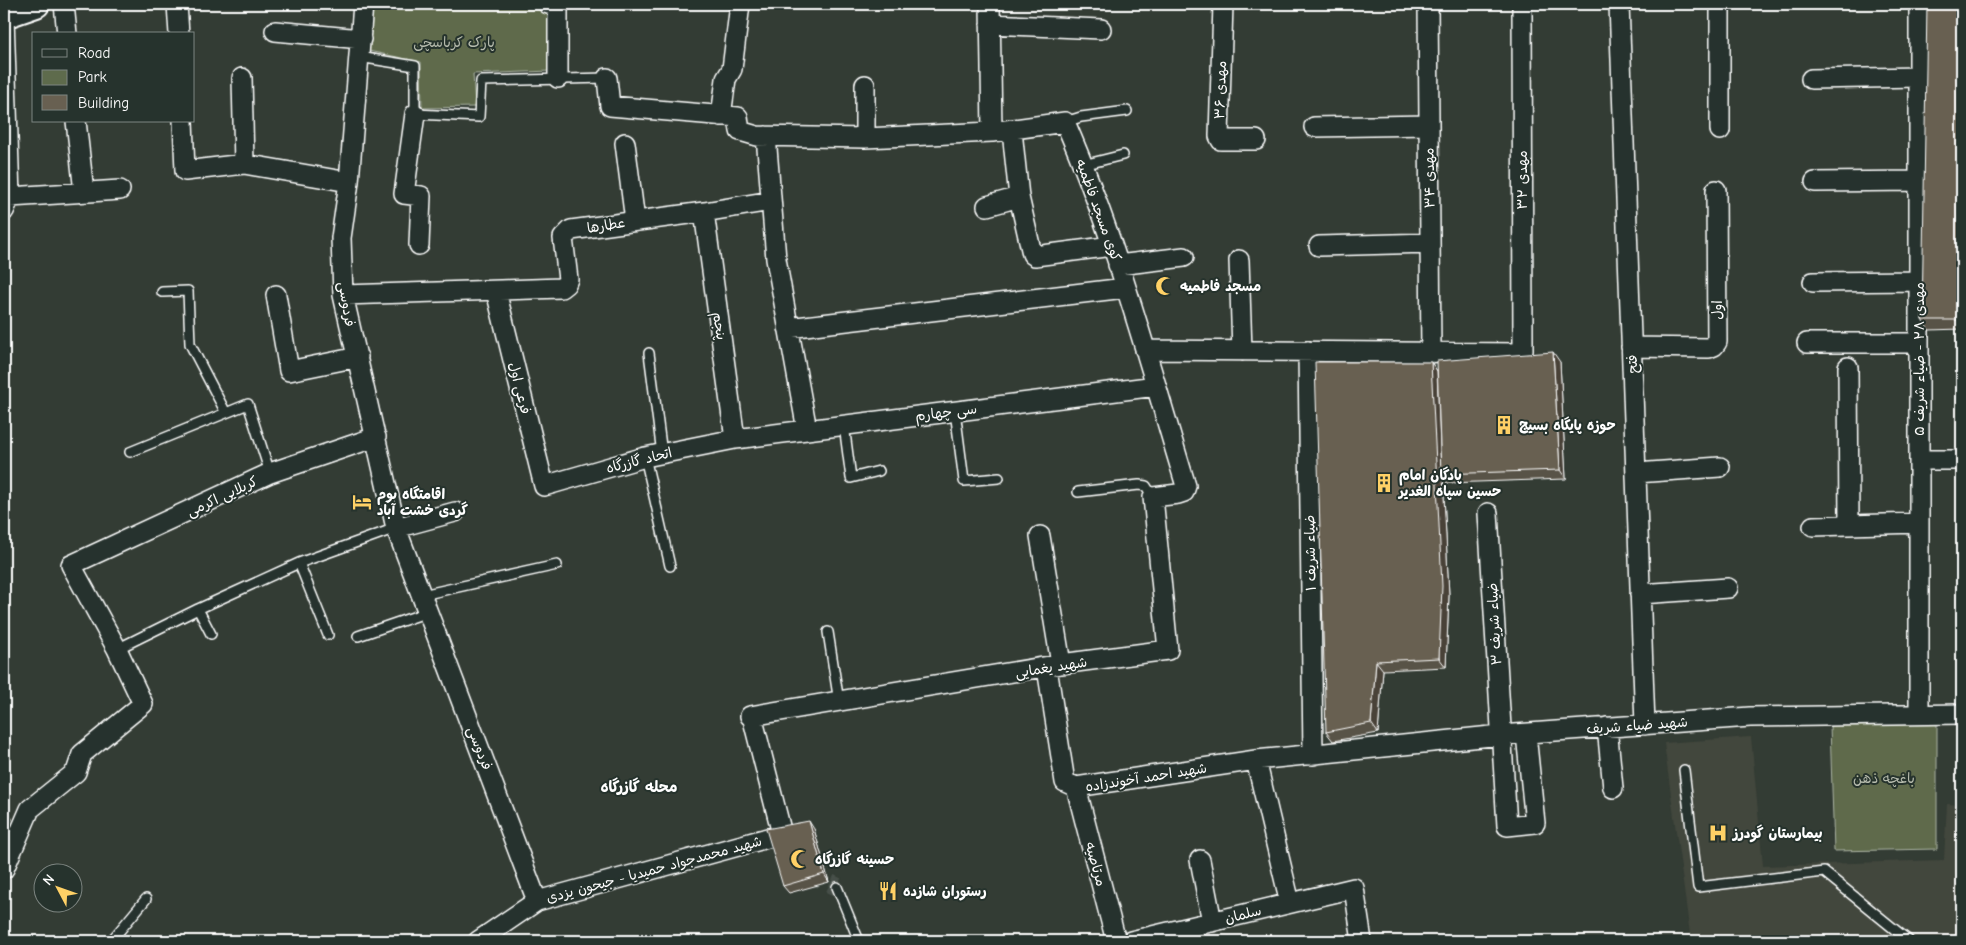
<svg xmlns="http://www.w3.org/2000/svg" width="1966" height="945" viewBox="0 0 1966 945" font-family="'Comic Neue','Playpen Sans Arabic',sans-serif">
<rect width="100%" height="100%" fill="#333c34"/>
<filter id="ink" filterUnits="userSpaceOnUse"><feTurbulence type="fractalNoise" baseFrequency=".02" numOctaves="2"/><feDisplacementMap in="SourceGraphic" scale="10" xChannelSelector="R" yChannelSelector="G"/><feConvolveMatrix kernelMatrix="1 2 1 2 8 2 1 2 1" color-interpolation-filters="sRGB"/></filter>
<g filter="url(#ink)">
<path fill="#43473d" d="M1751,737L1763,866L1944,860L1947,804L1962,805V941H1691L1664,743Z"/>
<path fill="#5e6b4c" stroke="#aeb5a6" d="M368,4H527L554,9L551,71L473,74L475,107L422,108L421,62L364,50Z
M1937,723V849L1834,851L1830,725Z"/>
<g fill="none" stroke-linecap="round" stroke-linejoin="round">
<path stroke="#475048" stroke-width="19" stroke-dasharray="19 9" stroke-linecap="butt" d="M809,866L819,878L837,887"/>
<g stroke="#fff" stroke-width="12">
<path id="lane" d="M359,57L415,66V114L479,117L481,81L607,78
M1065,122L1081,117L1127,111
M1083,165L1123,155
M162,292L188,291L190,344L226,413
M649,353L662,454
M955,411L964,481L999,478
M844,425L851,478L879,471
M130,452L248,404L270,473
M645,457L670,566
M1078,492L1139,485L1146,486L1153,497
M299,563L328,635
M422,595L557,565
M198,609L211,634
M828,632L839,702
M358,636L428,612
M117,649L198,609L299,563L396,528
M1684,770L1698,887L1824,872L1909,941
M837,887L859,941
M111,941L146,899"/>
</g>
<g stroke="#fff" stroke-width="22">
<path id="street" d="M64,4L67,34
M177,4L179,34
M363,4L349,182L341,238L343,295L396,528L537,901
M548,4L558,6V78
M1223,4L1219,136L1221,140H1256
M1428,4L1431,353
M1619,4L1645,725
M1919,4V714
M4,17L10,197L4,211
M990,24L1101,29
M275,31L361,39
M242,78L244,164
M607,78L610,106L738,117L740,131L757,136L865,138L992,132
M1811,79L1919,77
M415,114L404,194L421,196L419,245
M721,116L726,79L732,69L740,4
M76,121L84,192
M183,121L185,171L244,164L349,182
M1314,127L1429,125
M1720,130V4
M1012,131L1019,197L1032,254L1035,256L1112,246
M766,136L776,259L807,430
M865,138V85
M625,143L635,221
M1815,182L1919,181
M10,197L120,190
M987,206L1019,197
M704,212L735,439
M1319,246L1430,243
M1239,260L1242,351
M1118,265L1184,257
M1813,282L1919,281
M496,291L544,486L645,457L735,439L1156,386
M276,295L289,371L358,357
M343,295L561,288L566,284L568,279L563,238L571,230L704,212L771,201
M788,328L1125,288
M1807,343H1919
M1631,347L1709,348L1714,346L1717,342L1716,190
M1145,350L1521,353L1523,350L1522,4
M1308,351L1313,755
M1848,367L1849,525
M1919,460H1962
M1636,473L1720,467
M1488,513L1507,826L1535,823L1526,734
M1813,526L1919,523
M396,528L455,512
M1040,536L1061,664
M1640,594L1728,588
M1047,668L1065,782L1076,787L1256,760L1501,735L1750,717L1962,714
M750,716L1061,664L1168,650L1153,497L1178,494L1184,492L1186,486C1149,364 1116,239 1065,122L992,132L990,4
M1607,727L1613,788
M1256,760L1290,903
M1076,787L1116,941
M1200,860L1212,922
M4,869L30,809L76,772L82,754L143,704L117,649L71,565L270,473L376,437
M478,941L537,901L782,834L752,716
M1131,941L1354,888L1362,941"/>
</g>
<g stroke="#fff" stroke-width="30">
<path id="secondary" d="M4,15L36,4"/>
</g>
<use href="#lane" stroke="#26332d" stroke-width="9"/>
<use href="#street" stroke="#26332d" stroke-width="19"/>
<use href="#secondary" stroke="#26332d" stroke-width="26"/>
</g>
<path fill="#595346" stroke="#fff" d="M1962,4V329L1929,330L1922,320Z
M1431,362L1437,371L1560,362L1566,479L1447,483L1443,476L1449,595L1446,667L1383,670L1378,733L1333,741L1326,732Z
M814,829L829,882L789,893L783,886Z"/>
<path fill="#494339" stroke="#fff" d="M1553,352L1560,362L1566,479L1560,470Z
M1431,362L1437,371L1441,474L1443,476L1449,595L1446,667L1439,658Z
M1376,661L1383,670L1378,733L1371,723Z
M4,805L12,819L4,834Z
M809,821L814,829L829,882L824,874Z"/>
<path fill="#686051" stroke="#fff" d="M1927,4H1962V320H1922Z
M1553,352L1560,470L1441,474L1437,361Z
M1315,362H1431L1442,586L1439,658L1376,661L1371,723L1326,732Z
M4,806L7,811L4,817Z
M809,821L824,874L783,886L766,829Z"/>
</g>
<defs>
<g id="mosque-bare" transform="scale(1.5)"><path d="M3.5-4.9A6 6 0 1 0 3.5 4.9A5 5 0 1 1 3.5-4.9Z" fill="#ffd166" stroke="#26332d" stroke-width="2.5" paint-order="stroke"/></g>
<g id="building-bare" transform="scale(1.5)"><path d="M-4-6H4V6H1V3H-1V6H-4ZM-2.5-4.3h1.7v1.8h-1.7ZM.8-4.3h1.7v1.8H.8ZM-2.5-1h1.7V.8h-1.7ZM.8-1h1.7V.8H.8Z" fill="#ffd166" stroke="#26332d" stroke-width="2.5" paint-order="stroke"/></g>
<g id="hotel-bare" transform="scale(1.5)"><path d="M-6-4.5h1.5V1H6V5H4.5V3h-9V5H-6ZM-4 0a1.8 1.8 0 1 1 3.6 0ZM.5 0V-2.5h3Q6-2.5 6 0Z" fill="#ffd166" stroke="#26332d" stroke-width="2.5" paint-order="stroke"/></g>
<g id="hospital-bare" transform="scale(1.5)"><path d="M-5-5h3v3.5h4V-5h3V5h-3V1.5h-4V5h-3Z" fill="#ffd166" stroke="#26332d" stroke-width="2.5" paint-order="stroke"/></g>
<g id="restaurant-bare" transform="scale(1.5)"><path d="M-5-6h1v4h1v-4h1v4h1v-4h1v5L-1.5 .5V6h-2V.5L-5-1ZM5-6V6H3V1.5H1.5Q1.5-4 5-6Z" fill="#ffd166" stroke="#26332d" stroke-width="2.5" paint-order="stroke"/></g>
</defs>
<g fill-rule="evenodd">
<use href="#mosque-bare" x="1165" y="286"/>
<use href="#building-bare" x="1504" y="425"/>
<use href="#building-bare" x="1384" y="483"/>
<use href="#hotel-bare" x="362" y="502"/>
<use href="#hospital-bare" x="1718" y="833"/>
<use href="#mosque-bare" x="800" y="859"/>
<use href="#restaurant-bare" x="888" y="891"/>
</g>
<g text-anchor="middle" stroke-width="4" stroke-linejoin="round" paint-order="stroke">
<g font-size="14" fill="#b7bcae" stroke="#26332d">
<text x="454" y="47">پارک کرباسچی</text>
<text x="1884" y="783">باغچه ذهن</text>
</g>
<g font-size="14" fill="#fff" stroke="#26332d">
<text transform="translate(1220 90) rotate(-88)" y="5">مهدی ۳۶</text>
<text transform="translate(1429 178) rotate(-91)" y="5">مهدی ۳۴</text>
<text transform="translate(1522 180) rotate(-90)" y="5">مهدی ۳۲</text>
<text transform="translate(1099 210) rotate(70)" y="5">کوی مسجد فاطمیه</text>
<text transform="translate(606 225) rotate(-9)" y="5">عطارها</text>
<text transform="translate(347 304) rotate(81)" y="5">فردوسی</text>
<text transform="translate(1717 310) rotate(-90)" y="5">اول</text>
<text transform="translate(720 326) rotate(82)" y="5">پنجم</text>
<text transform="translate(1919 359) rotate(-90)" y="5">مهدی ۲۸ - ضیاء شریف ۵</text>
<text transform="translate(1632 364) rotate(-92)" y="5">فتح</text>
<text transform="translate(520 388) rotate(76)" y="5">فرعی اول</text>
<text transform="translate(946 412) rotate(-7)" y="5">سی چهارم</text>
<text transform="translate(639 460) rotate(-14)" y="5">اتحاد گازرگاه</text>
<text transform="translate(222 496) rotate(-25)" y="5">کربلایی اکرمی</text>
<text transform="translate(1310 553) rotate(-91)" y="5">ضیاء شریف ۱</text>
<text transform="translate(1494 624) rotate(-93)" y="5">ضیاء شریف ۳</text>
<text transform="translate(1051 667) rotate(-9)" y="5">شهید یغمایی</text>
<text transform="translate(1637 725) rotate(-4)" y="5">شهید ضیاء شریف</text>
<text transform="translate(480 748) rotate(69)" y="5">فردوسی</text>
<text transform="translate(1146 777) rotate(-9)" y="5">شهید احمد آخوندزاده</text>
<text transform="translate(1096 864) rotate(75)" y="5">مرتاصیه</text>
<text transform="translate(654 869) rotate(-15)" y="5">شهيد محمدجواد حميديا - جيحون یزدی</text>
<text transform="translate(1243 914) rotate(-14)" y="5">سلمان</text>
</g>
<g font-size="14" font-weight="bold" fill="#fff" stroke="#26332d" text-anchor="start">
<text x="1180" y="291">مسجد فاطمیه</text>
<text x="1519" y="430">حوزه پایگاه بسیج</text>
<text x="1399" y="480">پادگان امام<tspan x="1399" dy="16">حسین سپاه الغدیر</tspan></text>
<text x="377" y="499">اقامتگاه بوم<tspan x="377" dy="16">گردی خشت آباد</tspan></text>
<text x="1733" y="838">بیمارستان گودرز</text>
<text x="815" y="864">حسینه گازرگاه</text>
<text x="903" y="896">رستوران شازده</text>
</g>
<g font-size="15" font-weight="bold" fill="#fff" stroke="#26332d">
<text x="639" y="792">محله گازرگاه</text>
</g>
</g>
<rect width="1966" height="945" fill="none" stroke="#26332d" stroke-width="20"/>
<rect x="10" y="10" width="1946" height="925" fill="none" stroke="#fff" stroke-width="2" filter="url(#ink)"/>
<rect x="32" y="32" width="162" height="90" fill="#26332d" stroke="#7d8581"/>
<rect x="42" y="49" width="25" height="8" fill="#26332d" stroke="#7d8581"/>
<text x="78" y="58" font-size="15" fill="#ffffff">Road</text>
<rect x="42" y="70" width="25" height="15" fill="#5e6b4c" stroke="#7d8581"/>
<text x="78" y="82" font-size="15" fill="#ffffff">Park</text>
<rect x="42" y="95" width="25" height="15" fill="#686051" stroke="#7d8581"/>
<text x="78" y="108" font-size="15" fill="#ffffff">Building</text>
<g transform="translate(58 888) rotate(311)"><circle r="24" fill="#26332d" stroke="#7d8581"/>
<path d="M0-4L9 19L0 12L-9 19Z" fill="#ffd166"/>
<text y="-8" font-size="14" font-weight="bold" text-anchor="middle" fill="#ffffff">N</text>
</g>
</svg>
